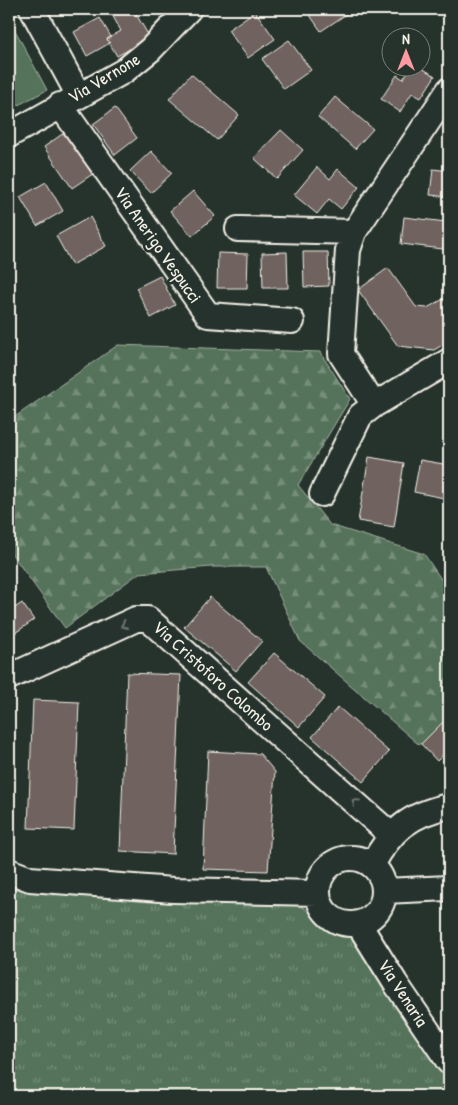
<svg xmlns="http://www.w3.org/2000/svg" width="458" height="1105" viewBox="0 0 458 1105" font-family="'Patrick Hand',sans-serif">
<defs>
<pattern id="grass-tufts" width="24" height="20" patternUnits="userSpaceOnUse" patternTransform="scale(1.25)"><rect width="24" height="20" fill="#55735a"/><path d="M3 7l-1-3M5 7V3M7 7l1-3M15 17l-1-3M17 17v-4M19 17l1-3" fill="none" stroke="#768e7a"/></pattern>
<pattern id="forest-firs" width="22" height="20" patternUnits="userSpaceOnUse" patternTransform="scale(1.25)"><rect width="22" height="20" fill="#55735a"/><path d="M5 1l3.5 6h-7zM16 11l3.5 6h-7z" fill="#768e7a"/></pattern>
</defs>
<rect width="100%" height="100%" fill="#26332d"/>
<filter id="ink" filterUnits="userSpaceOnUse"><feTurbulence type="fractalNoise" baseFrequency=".02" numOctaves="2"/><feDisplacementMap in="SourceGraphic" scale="10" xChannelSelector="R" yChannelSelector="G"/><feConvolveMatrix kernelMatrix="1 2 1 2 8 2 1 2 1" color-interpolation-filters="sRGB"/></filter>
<g filter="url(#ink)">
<path fill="url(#grass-tufts)" stroke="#a4b2a1" d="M9,888L300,905L334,928L350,935L356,941L375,973L449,1080V1096H9Z"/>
<path fill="url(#forest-firs)" stroke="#a4b2a1" d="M118,345L320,352L350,399L298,485L330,525L424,554L449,591V717L421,744L417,743L300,641L266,567H211L139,573L65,628L9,550V421Z"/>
<path fill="#55735a" stroke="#a4b2a1" d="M9,19L47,90L9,110Z"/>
<path fill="#70635e" stroke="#f4f1e8" d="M109,9H133L150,38L117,56L107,39L121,31Z
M310,9H345L348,13L321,31L307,11Z
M255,11L275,39L248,58L228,30Z
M100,18L111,37L107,39L110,43L87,56L74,32Z
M289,40L311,70L284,89L262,59Z
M420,67L435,76L421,98L412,93L400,112L381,99L397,75L403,79L411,68Z
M191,74L239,115L217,140L169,99Z
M335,97L373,129L355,149L318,117Z
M115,108L137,138L115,155L93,124Z
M68,130L97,171L72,188L44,147Z
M281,130L303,150L277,179L254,158Z
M151,151L172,173L151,193L130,171Z
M317,167L330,179L338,169L359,187L341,209L329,199L317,214L294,195Z
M433,169L449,171V197L430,195Z
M46,182L63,211L37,226L20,197Z
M193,191L215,216L192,236L170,211Z
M90,217L106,246L72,265L56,236Z
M404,217L446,222L443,249L401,244Z
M287,252L288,288H263L262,253Z
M303,252H328L329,286L304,287Z
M218,253L248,254L247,288H217Z
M388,268L416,307L427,308L449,296V341L434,350L398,346L358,290Z
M160,276L175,305L151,318L136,288Z
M369,457L404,463L394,527L358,521Z
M420,460L449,465V499L414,492Z
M210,597L262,641L236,671L184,627Z
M22,603L34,620L9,637V612Z
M274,653L325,697L299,727L248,682Z
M127,673L181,675L173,854L120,851Z
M33,700L79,702L74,830L28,828Z
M338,707L389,752L363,782L312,737Z
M449,716V749L437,761L421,744Z
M208,751L260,754L275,772L268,871L203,869Z"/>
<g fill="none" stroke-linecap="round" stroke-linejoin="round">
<g stroke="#f4f1e8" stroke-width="28">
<path id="minor" d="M32,9L78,94
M449,90L354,232L348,250L341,354L374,405L449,361
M60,105L208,315L292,321
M9,135L124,71L150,50L189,9
M238,229L354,232
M322,494L360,416L374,405
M9,677L136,619H148L391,835
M318 891a33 33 0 1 1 66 0a33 33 0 1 1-66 0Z
M372,865C391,830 410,814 449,806
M9,871L30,879L173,890L318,893
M384,891L449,888
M358,923L396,984L449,1062"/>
</g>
<use href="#minor" stroke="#26332d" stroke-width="24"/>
</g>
<defs><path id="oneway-chevron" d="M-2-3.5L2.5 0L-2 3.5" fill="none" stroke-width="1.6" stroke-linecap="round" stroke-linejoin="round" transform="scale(1.25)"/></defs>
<g stroke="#6e766e">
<use href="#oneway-chevron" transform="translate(124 625) rotate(155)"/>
<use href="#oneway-chevron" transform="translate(355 802) rotate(-138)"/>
</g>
</g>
<g text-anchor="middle" stroke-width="5" stroke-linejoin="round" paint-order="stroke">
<g font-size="18" fill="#f4f1e8" stroke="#26332d">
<text transform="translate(104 78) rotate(-31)" y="6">Via Vernone</text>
<text transform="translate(158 245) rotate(55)" y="6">Via Anerigo Vespucci</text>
<text transform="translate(213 676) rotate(42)" y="6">Via Cristoforo Colombo</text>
<text transform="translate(403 993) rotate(57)" y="6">Via Venaria</text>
</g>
</g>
<rect width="458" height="1105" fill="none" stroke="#26332d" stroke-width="30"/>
<rect x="15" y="15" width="428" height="1075" fill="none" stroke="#f4f1e8" stroke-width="2" filter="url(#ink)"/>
<g transform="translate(406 52)"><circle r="24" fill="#26332d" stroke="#787f78"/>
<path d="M0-4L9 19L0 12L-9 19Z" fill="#ff9aa2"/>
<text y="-8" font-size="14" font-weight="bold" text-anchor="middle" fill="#f4f1e8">N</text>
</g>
</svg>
